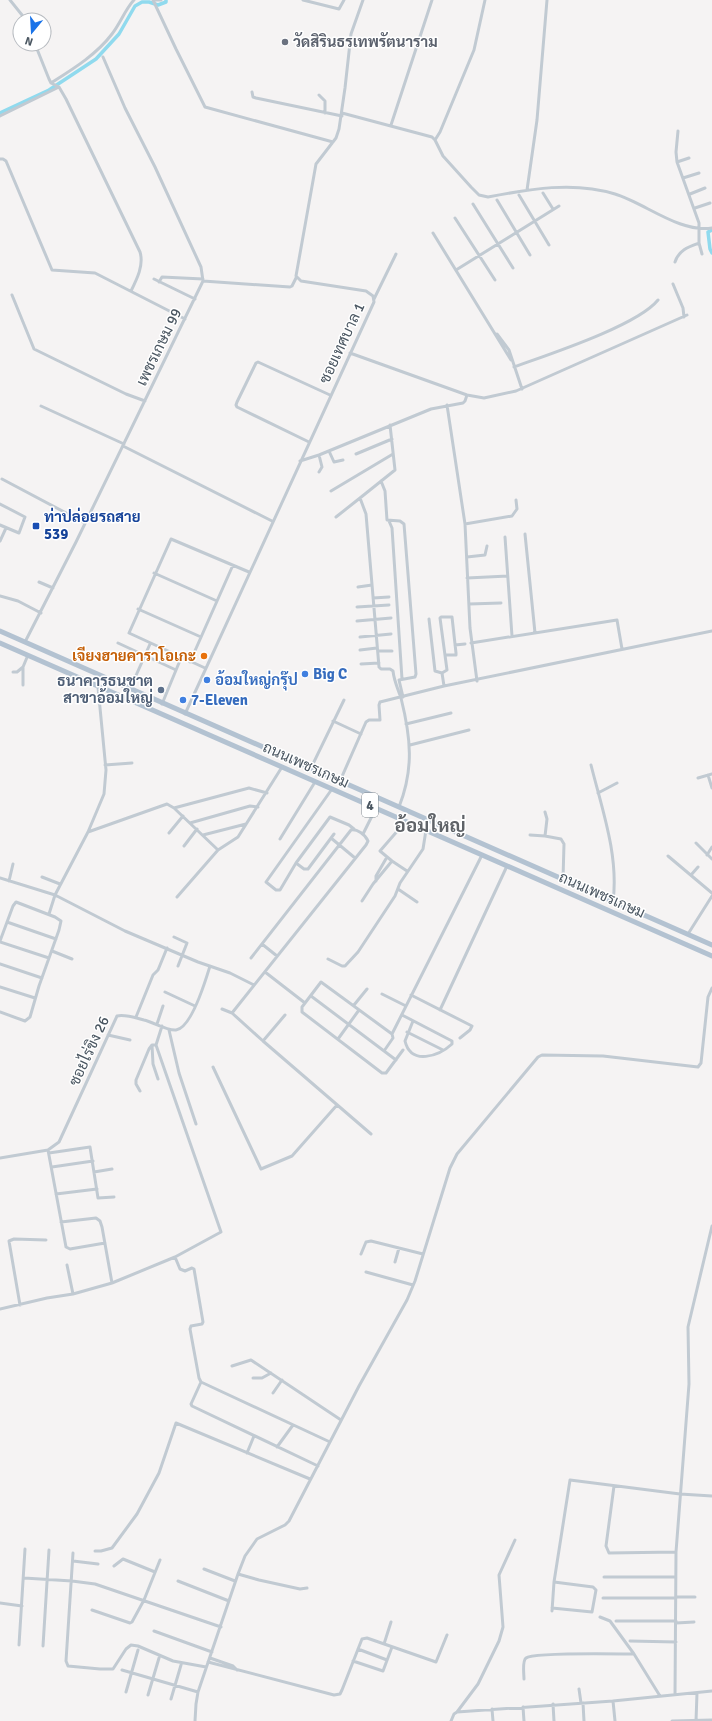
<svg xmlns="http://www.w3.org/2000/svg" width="712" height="1721" viewBox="0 0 712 1721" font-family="Signika,Sarabun,sans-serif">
<rect width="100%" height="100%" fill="#f5f3f3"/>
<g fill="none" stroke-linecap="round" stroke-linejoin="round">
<path stroke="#90daee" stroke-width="3.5" d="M0,113L49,90L96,59L119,34L135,6L142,2H149L158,5L166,2V0
M712,230L708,232L710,249L712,253"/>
<path stroke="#c1cad2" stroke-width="3" d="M10,0L26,20
M153,0L176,49L205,107L333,142
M155,0H161
M303,0L339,9L344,0
M35,44L49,79L51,83L59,87L66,99L140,252C144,265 137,279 131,291
M51,83C73,69 96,55 112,34C120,24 126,8 134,0
M252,92L253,97L256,98L342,116
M319,95L325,101V113
M342,113L432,137L435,140L443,156L471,187L479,195L488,197C530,189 574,181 615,194C645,203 679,233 712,228
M0,116L59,87
M391,125L432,0
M435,140L440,132L474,50L485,0
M689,158L677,162L699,223V243L702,254
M0,159H3L6,161L52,270L95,273L185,319
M677,162L676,152L678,131
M683,178L699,173
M527,190L537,120L547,0
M543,193L553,209
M690,194L705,188
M519,195L549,245
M497,200L530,255
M473,204L513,268
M695,208L710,203
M455,218L495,280
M433,233L511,360
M675,262C679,250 688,247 699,243
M456,270L559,206
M154,279L195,299
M203,281L290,287L292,286L296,278
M159,282L162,277L203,279
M673,284L683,308L684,317
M12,295L34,349L126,394L145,401
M374,299L396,254
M497,334L509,350L522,389
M350,353L467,395L484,398L516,391L687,315
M514,367C547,355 637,326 658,300
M447,405L465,524L470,628L477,681
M41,406L124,444
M390,425L395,470L360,498L366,514L379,667L381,669H390L393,671C394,681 398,689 401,698C411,738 414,769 399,807
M309,442L237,407L236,405L237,402L256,363L258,362L330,395
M123,446L272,521
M329,451L334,462L343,460
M356,454L392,439
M300,461L319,455L431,409L463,403L465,401L467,395
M319,472L322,467L319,455
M2,479L85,523
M381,481L385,491L387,520L400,521L404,524L416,674L415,677L399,680L403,697
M331,491L393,454
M0,504L25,517L19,533L0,525
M336,517L360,498
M389,521L392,528L402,679
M465,524L512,516L517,509L516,500
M525,534L535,633
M505,537L512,636
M0,541L6,528
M467,557L485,555L487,546
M154,573L217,601
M467,578L508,576
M39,582L53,588
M358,587L372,585
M0,596L18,601L41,613
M373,598L389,597
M469,604L501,603
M357,607L389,605
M138,609L201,637
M429,619L435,671L442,673L444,686
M357,621L391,618
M360,637L391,634
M25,642L76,542L203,281L201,267L155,167L125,108L103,57
M118,643L176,670
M471,643L617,620L622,649
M455,645L465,644
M360,650L377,648
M378,651H392
M190,662L233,565
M361,664L379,663
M205,668L129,633L171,539L249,572
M13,672H17L23,667
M442,673L447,670L440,618L441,617H452L456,653V655H446
M23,685V667L28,655
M130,689L150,644
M162,704L181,658
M185,714L374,302L373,296L366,291L301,281L296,276L316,164L336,138L339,129L345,88L351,34L363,0
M333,721L361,734
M406,724L451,713
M410,745L469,730
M105,765L132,763
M591,765C602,809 619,856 613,902
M311,768L344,700
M708,775L712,788
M698,778L712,774
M340,781L366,722L369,720H380L379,705L380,702L444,686L712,631
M332,789L266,882L276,890H280L296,863L304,869H308L334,834
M598,793L617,783
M174,808L249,788L267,793
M545,812L547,819L545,836L561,839L564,844L563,879
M190,823L250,806L258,807
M88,832L167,804L174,808L218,850
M169,833L183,816
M363,834L376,808
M203,835L246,824
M530,835L545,836
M331,838L355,858
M280,839L315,782
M696,843L712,859
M184,846L197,829
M707,855L712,847
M668,856L712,893
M392,861L380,851L406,821
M296,863L330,817L349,825L354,829
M691,875L698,867
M42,877L60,884
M0,878L55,895L125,931L198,962L230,973L254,985
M9,881L13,864
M376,881V876L387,857
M398,889L417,902
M177,897L218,850L238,837L282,767
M362,901L373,884L392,861L407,871
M49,914L55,895L88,832L104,794L106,770L98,687
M7,922L56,939
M688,934L712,896
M174,937L187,943L178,966
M0,941L13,906L16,902L55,917L61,921L59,930L39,986L30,1017L25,1021L0,1012
M0,942L49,958
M262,944L277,956
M52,951L72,959
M328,959L342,966H345L358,952L395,896L400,883L423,849L426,830
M0,964L42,978
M265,972L305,1003
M0,987L35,998
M165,992L195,1006
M382,994L406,1006
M411,995L472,1026L470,1030L460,1038
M311,996L396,1060
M354,1005L367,989
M222,1009L232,1013L263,1041L371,1134
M440,1010L507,866
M232,1013L366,845L368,841C365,834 357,829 351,830L251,958
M402,1015L452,1041V1044C439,1056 411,1066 405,1041L413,1021
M136,1017L153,975L158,970L167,948
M157,1024L163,1006
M169,1030L179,1073L196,1124
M407,1032L443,1050
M392,1034L482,855
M108,1035L130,1040
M338,1039L359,1010
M263,1041L285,1015
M152,1045L153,1064L158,1079
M384,1051L393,1038L392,1034L321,982L302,1007V1012L382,1073H386L403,1050
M213,1067L261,1169L292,1156L337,1105
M140,1091L136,1084V1080L149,1049L152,1045H156
M48,1150L66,1247L70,1249L105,1243
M49,1153L90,1147L98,1198L114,1197
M0,1158L48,1150L59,1142L117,1016C125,1014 136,1018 144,1020C153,1022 167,1031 176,1030C192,1028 206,979 210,966
M52,1167L93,1161
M94,1172L112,1169
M56,1194L97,1189
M61,1222L96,1218L100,1221L102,1227L112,1283
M361,1254L366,1242L371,1241L423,1254
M175,1257L180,1269L185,1271L192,1268L194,1269L203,1322L202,1324L191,1326L190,1329L199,1378L201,1382L330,1442
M395,1262L399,1248
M67,1265L73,1294
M366,1272L413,1285
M20,1305L9,1241L14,1239L46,1240
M0,1309L47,1298L73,1294L112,1283L175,1257L221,1232L156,1045L162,1026
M232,1366L251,1360L341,1420
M253,1378H262L271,1373
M201,1382L191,1404L192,1406L318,1466
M273,1393L282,1380
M277,1447L293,1425
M247,1453L254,1436
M614,1486L606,1546L609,1553L676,1552
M95,1551H101L112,1548L137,1514L159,1473L176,1423L310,1479
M73,1553L66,1661L68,1666L100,1669H113L126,1649L131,1645L138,1646L173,1661L206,1667
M73,1561L98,1564
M114,1566L123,1559L155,1572
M204,1569L235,1581
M238,1574L259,1580L300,1589L307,1588
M604,1577H676
M24,1578L72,1581L95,1584L221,1627
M178,1581L229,1601
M676,1597H695
M603,1598H676
M0,1603L22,1606
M552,1608L592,1612L596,1590L593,1587L554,1582
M92,1610L130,1623L132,1622L144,1600L160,1560
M552,1611L554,1582L570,1480L680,1494L712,1496
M600,1617L610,1621L634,1654
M616,1621H676
M676,1623L694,1622
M154,1631L212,1652
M630,1641L676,1642
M384,1644L391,1622
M19,1645L25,1549
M43,1646L49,1550
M358,1649L387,1660
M210,1658L233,1666L237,1670
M353,1661L383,1671L392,1647
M208,1662L334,1695L340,1694L342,1690L362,1639L367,1638L436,1662L447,1635
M122,1670L198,1692
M524,1679C524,1674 522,1661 526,1658C533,1652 619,1654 634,1654L660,1696
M579,1689L581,1703
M126,1692L138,1650
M148,1695L159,1658
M675,1695L676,1552L689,1384L688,1327L712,1226
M171,1699L181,1665
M613,1701L615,1721
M583,1703L584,1721
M553,1704L554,1721
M523,1707L524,1721
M492,1709L493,1721
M457,1712L478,1684L499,1641L503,1627L499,1575L515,1540
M195,1721L196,1704L198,1692L238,1574L245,1556L257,1539L285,1525L289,1521L359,1386L407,1300L415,1281L450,1168L457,1154L538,1057L542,1055L603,1056L698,1067L701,1063L708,997L712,988
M451,1721L454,1714L457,1712L613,1701L712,1691
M672,1721L712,1720
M696,1721L697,1693"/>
<path stroke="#b3c2d1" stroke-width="5" d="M0,631L712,945
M0,643L712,956"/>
</g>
<circle fill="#6b7280" stroke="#fff" stroke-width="1.5" cx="285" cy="42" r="4"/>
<rect fill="#1a4fb4" stroke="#fff" stroke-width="1.5" x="32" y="522" width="8" height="8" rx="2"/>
<circle fill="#e8710a" stroke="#fff" stroke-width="1.5" cx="204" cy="656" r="4"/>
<g fill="#3f7fe0" stroke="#fff" stroke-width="1.5">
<circle cx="305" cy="674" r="4"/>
<circle cx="207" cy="680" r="4"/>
<circle cx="183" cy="700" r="4"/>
</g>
<circle fill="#5c6f8a" stroke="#fff" stroke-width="1.5" cx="161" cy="690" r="4"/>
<g text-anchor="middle" stroke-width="3" stroke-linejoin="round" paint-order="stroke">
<rect fill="#fff" stroke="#808990" stroke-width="1" x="362" y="793" width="16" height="24" rx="3"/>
<g font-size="14" font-weight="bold" fill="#4a5661">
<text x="370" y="810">4</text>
</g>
<g font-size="15" font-weight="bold" fill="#5b616d" stroke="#fff" text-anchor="start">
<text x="293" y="47">วัดสิรินธรเทพรัตนาราม</text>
</g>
<g font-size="15" fill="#4a5661" stroke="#fff">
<text transform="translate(342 343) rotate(-65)" y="5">ซอยเทศบาล 1</text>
<text transform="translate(159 347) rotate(-64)" y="5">เพชรเกษม 99</text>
<text transform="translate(306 765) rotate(24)" y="5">ถนนเพชรเกษม</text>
<text transform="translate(602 895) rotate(24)" y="5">ถนนเพชรเกษม</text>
<text transform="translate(89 1051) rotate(-65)" y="5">ซอยไร่ขิง 26</text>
</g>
<g font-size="15" font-weight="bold" fill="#164399" stroke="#fff" text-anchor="start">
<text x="44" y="522">ท่าปล่อยรถสาย<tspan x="44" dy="17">539</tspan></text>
</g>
<g font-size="15" font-weight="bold" fill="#c56008" stroke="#fff" text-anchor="end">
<text x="196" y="661">เจียงฮายคาราโอเกะ</text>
</g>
<g font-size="15" font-weight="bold" fill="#366cbe" stroke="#fff" text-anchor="start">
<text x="313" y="679">Big C</text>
<text x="215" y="685">อ้อมใหญ่กรุ๊ป</text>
<text x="191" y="705">7-Eleven</text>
</g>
<g font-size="15" font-weight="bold" fill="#4e5e75" stroke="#fff" text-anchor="end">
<text x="153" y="686">ธนาคารธนชาต<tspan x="153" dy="17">สาขาอ้อมใหญ่</tspan></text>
</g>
<g font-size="19" font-weight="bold" fill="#5f6368" stroke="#fff">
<text x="430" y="832">อ้อมใหญ่</text>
</g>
</g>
<g transform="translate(32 32) rotate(198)"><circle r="19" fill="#ffffff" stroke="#b7bbc0"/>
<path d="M0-3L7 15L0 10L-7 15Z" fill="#1a73e8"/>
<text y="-6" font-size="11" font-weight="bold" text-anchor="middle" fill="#4a5661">N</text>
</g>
</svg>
